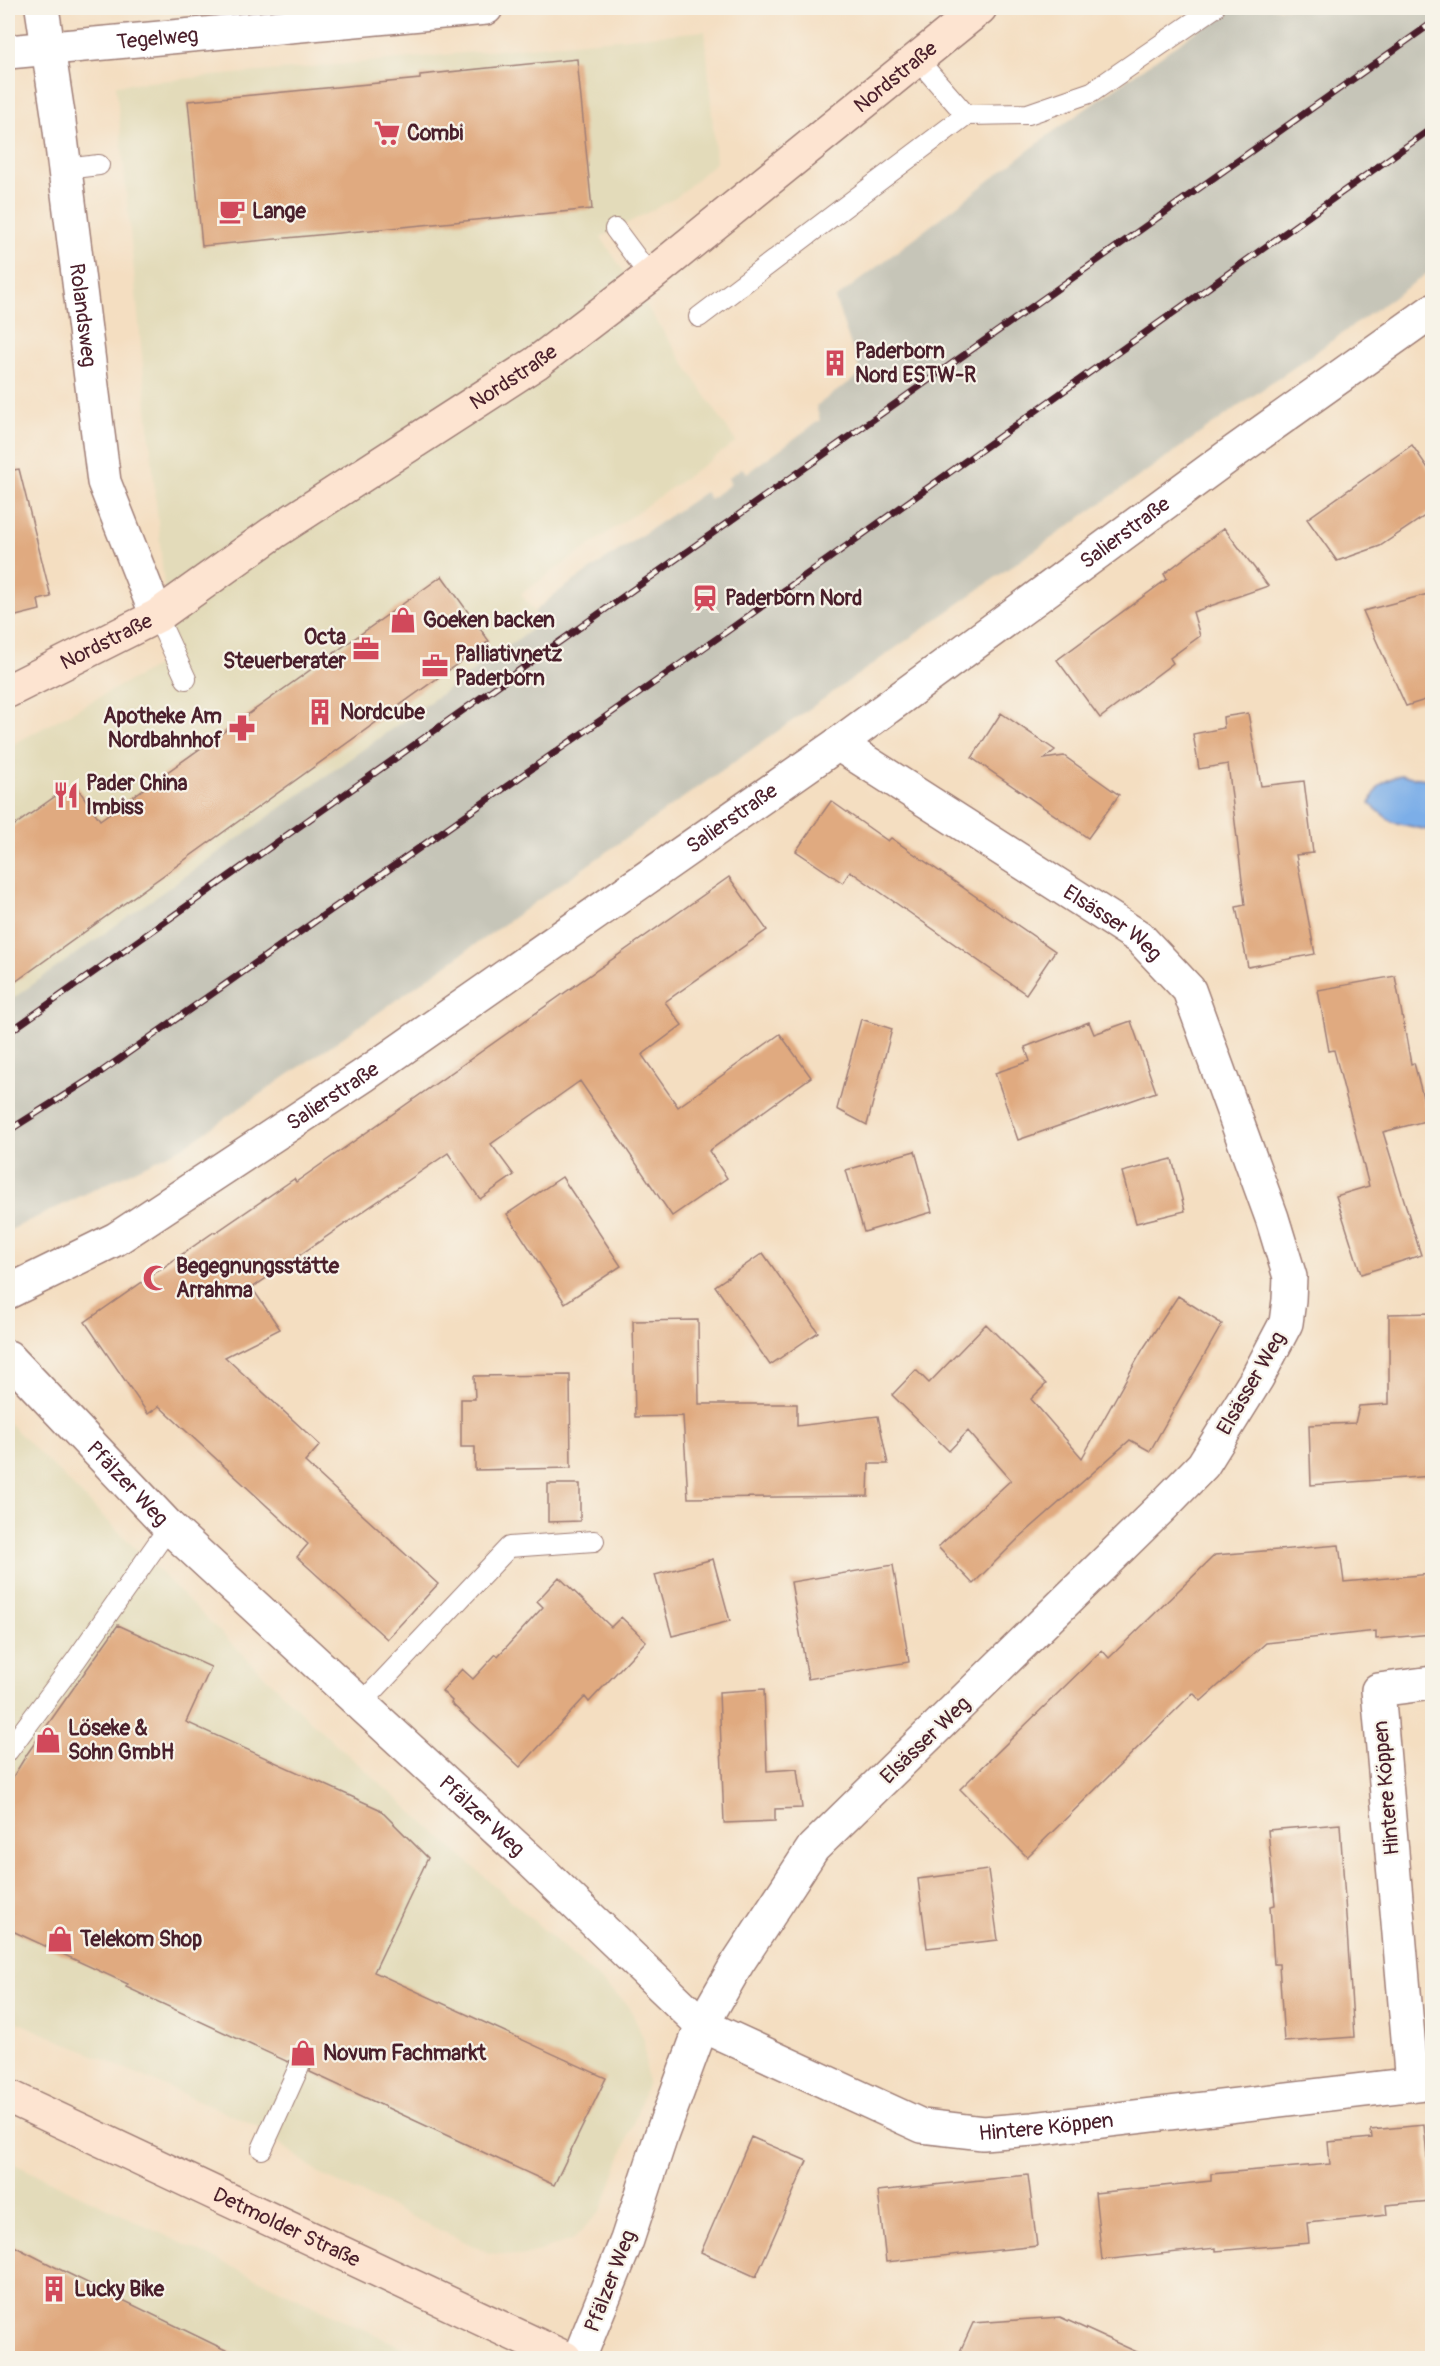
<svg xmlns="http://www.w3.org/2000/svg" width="1440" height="2366" viewBox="0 0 1440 2366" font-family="Pangolin,sans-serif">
<rect width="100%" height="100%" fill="#f7f3e8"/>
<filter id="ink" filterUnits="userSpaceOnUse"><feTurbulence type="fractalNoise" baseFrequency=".0167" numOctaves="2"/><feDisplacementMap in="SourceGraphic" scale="12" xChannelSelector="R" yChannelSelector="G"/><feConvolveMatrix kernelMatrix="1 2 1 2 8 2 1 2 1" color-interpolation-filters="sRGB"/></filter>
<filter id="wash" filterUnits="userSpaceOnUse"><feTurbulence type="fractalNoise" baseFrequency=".008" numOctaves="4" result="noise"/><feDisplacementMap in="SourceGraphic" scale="24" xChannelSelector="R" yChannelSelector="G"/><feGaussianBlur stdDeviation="1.35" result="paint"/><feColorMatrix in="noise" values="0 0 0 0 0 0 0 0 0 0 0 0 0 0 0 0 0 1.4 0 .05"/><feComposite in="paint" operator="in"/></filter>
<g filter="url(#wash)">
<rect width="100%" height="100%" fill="#f4dec1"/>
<path fill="#e3dbba" d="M705,31L716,162L677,197L601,237L736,442L521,594L542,622L8,1003V747L171,658L116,85Z
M8,1422L309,1720L629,2006L644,2040L647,2085L602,2209L574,2239L525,2256L489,2253L322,2175L255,2125L8,2018Z
M8,2161L425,2358H8Z"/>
<path fill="#c6c5b8" d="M1229,8H1432V270L368,1020L183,1147L8,1231V1002L542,622L534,612L555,594L705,492L710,499L731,484L728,478L742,468L747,473L820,420L816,406L861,374L835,299L1050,134Z"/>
<path fill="#7baee8" stroke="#62668a" stroke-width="1.5" d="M1400,775L1432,780V831L1392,822L1370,804C1377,785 1381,782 1400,775Z"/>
<g id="blocks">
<path fill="#e0aa80" d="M577,59L592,209L202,246L188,101L420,79V75Z
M1412,445L1432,474V511L1380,546L1337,561L1307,519Z
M19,469L51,597L38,600L40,610L8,618V471Z
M1224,528L1268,586L1193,612L1200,636L1170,658L1173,663L1100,718L1057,660L1167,579L1164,574Z
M442,576L489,641L8,987V830L74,783L100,820Z
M1432,593V698L1406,706L1363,611Z
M1001,713L1055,750L1044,759L1064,756L1119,795L1088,838L972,758Z
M1248,713L1261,786L1304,781L1313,853L1296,855L1315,954L1248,967L1236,907L1245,905L1228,764L1199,769L1193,734L1224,728L1223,717Z
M831,801L888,841L891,838L1055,951L1026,994L850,871L843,883L796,851Z
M729,877L767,930L665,1002L682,1025L642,1055L678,1107L780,1034L811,1077L709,1151L727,1178L672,1216L580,1081L491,1144L514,1175L480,1199L448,1153L252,1288L280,1329L225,1357L320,1445L305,1462L438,1584L387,1639L297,1557L308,1544L159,1406L148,1414L85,1322L214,1232L215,1233L294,1179L296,1182Z
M1395,976L1411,1064L1414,1063L1429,1120L1383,1132L1421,1255L1361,1274L1336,1196L1369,1186L1334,1050L1329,1051L1318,990Z
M861,1019L892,1029L867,1125L837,1109Z
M1131,1021L1156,1092L1018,1140L995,1073L1030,1061L1025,1047L1056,1035L1089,1022L1094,1034Z
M915,1151L932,1212L864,1232L846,1170Z
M1172,1159L1185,1211L1136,1223L1122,1172Z
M562,1177L621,1266L565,1303L507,1214Z
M763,1253L818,1332L770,1365L715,1286Z
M1178,1296L1222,1324L1150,1451L1130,1440L1019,1538L973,1584L938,1547L1011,1480L968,1431L949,1451L892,1395L916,1370L929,1383L986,1324L1046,1384L1031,1399L1082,1458L1143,1349Z
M1432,1313V1476L1311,1485L1309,1425L1355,1423L1359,1406L1389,1404V1314Z
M698,1320L699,1404H797V1426L878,1416L888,1464H869L868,1496L688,1498L683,1416L635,1417L633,1321Z
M570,1375L571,1468L475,1470V1447H461V1399H475L474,1376Z
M548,1484H580V1521L548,1522Z
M1339,1545L1344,1582L1431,1574L1432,1634L1376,1639V1631L1266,1643L1201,1701L1193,1693L1027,1857L960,1789L1102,1650L1109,1658L1215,1555Z
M713,1559L730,1621L672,1636L655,1575Z
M893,1565L909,1662L808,1679L791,1582Z
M559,1577L611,1627L621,1617L646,1641L589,1702L585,1697L520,1767L451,1703L452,1701L442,1691L462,1669L473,1679L496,1654L498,1656L543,1607L537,1601Z
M118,1625L211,1667L186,1722L379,1809L428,1858L374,1972L606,2078L554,2185L310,2072L311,2065L304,2056L297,2055L288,2062L126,1987L128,1984L8,1929V1785L27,1754Z
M764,1689L767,1771L797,1769L802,1808L775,1809V1821L724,1823L719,1692Z
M1340,1824L1354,2037L1284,2042L1279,1964H1274L1270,1906L1275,1905L1268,1830Z
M988,1870L998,1940L927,1948L918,1879Z
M1424,2125L1431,2201L1386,2205L1387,2215L1307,2223L1309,2243L1216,2251V2248L1102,2260L1095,2193L1211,2181V2174L1330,2164L1328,2142L1372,2138L1371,2130Z
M751,2137L807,2161L756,2277L701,2252Z
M1028,2175L1037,2246L886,2262L878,2191Z
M8,2243L59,2269L242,2358H8Z
M1060,2317L1150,2358H957L973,2323Z"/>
</g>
</g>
<g filter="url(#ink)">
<use href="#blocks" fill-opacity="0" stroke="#9f7e76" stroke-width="1.5"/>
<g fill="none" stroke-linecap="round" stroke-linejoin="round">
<g stroke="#9f7e76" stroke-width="22">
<path id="lane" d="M917,59L966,115
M65,169L99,165
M615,229L650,276
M699,317L966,115L1028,114L1092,92L1214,8
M157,616L186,679
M360,1705L509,1547L594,1541
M8,1751L76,1660L169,1527
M262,2149L299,2067"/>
</g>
<g stroke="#9f7e76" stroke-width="36">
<g id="street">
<path id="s1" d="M42,8L58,114L104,482L157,616"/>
<path id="s2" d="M8,52L486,8"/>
<path id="s3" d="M838,744L1139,937L1189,990L1272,1218L1290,1277L1289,1300L1286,1323L1257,1378L1203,1465L1162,1507L813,1848L737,1964L702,2025L922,2126L983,2133L1033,2129L1432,2082"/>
<path id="s4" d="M8,1292L116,1239L363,1076L838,744L1234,452L1432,311"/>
<path id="s5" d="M8,1357L169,1527L532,1862L702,2025L661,2136L627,2240L579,2358"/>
<path d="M1412,2084L1378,1690L1432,1683"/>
</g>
</g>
<g stroke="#9f7e76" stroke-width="36">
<g id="secondary">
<path id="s6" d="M8,691L157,616L273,533L536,363L650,276L980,8"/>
<path id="s7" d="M8,2096L565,2358"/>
</g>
</g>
<use href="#lane" stroke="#fff" stroke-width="20"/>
<use href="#street" stroke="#fff" stroke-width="33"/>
<use href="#secondary" stroke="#fde4d1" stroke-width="33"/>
<g stroke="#4a1f2b" stroke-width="7">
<path id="rail" d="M8,1033L1432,23
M8,1131L98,1074L726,632L1432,128"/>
</g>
<use href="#rail" stroke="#f7f3e8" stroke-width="4.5" stroke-dasharray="14" stroke-linecap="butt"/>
</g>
</g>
<defs>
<g id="supermarket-bare" transform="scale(2.07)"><path d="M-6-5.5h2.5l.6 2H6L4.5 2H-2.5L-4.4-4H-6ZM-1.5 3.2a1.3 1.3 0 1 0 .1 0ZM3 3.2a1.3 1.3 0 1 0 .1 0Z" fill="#d1495b" stroke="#f7f3e8" stroke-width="2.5" paint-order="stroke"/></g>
<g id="cafe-bare" transform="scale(2.07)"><path d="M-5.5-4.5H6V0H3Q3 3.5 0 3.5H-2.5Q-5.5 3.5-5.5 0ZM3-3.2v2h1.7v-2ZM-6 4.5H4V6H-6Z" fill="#d1495b" stroke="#f7f3e8" stroke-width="2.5" paint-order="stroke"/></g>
<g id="building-bare" transform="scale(2.07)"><path d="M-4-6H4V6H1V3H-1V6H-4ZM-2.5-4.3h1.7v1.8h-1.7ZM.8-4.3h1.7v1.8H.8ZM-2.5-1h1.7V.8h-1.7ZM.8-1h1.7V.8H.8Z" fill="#d1495b" stroke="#f7f3e8" stroke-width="2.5" paint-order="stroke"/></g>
<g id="station-bare" transform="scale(2.07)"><path d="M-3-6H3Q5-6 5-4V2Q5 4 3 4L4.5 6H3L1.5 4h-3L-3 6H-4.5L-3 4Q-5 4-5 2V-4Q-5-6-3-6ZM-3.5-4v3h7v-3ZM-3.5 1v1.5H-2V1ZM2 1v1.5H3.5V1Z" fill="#d1495b" stroke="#f7f3e8" stroke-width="2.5" paint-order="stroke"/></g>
<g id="shop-bare" transform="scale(2.07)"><path d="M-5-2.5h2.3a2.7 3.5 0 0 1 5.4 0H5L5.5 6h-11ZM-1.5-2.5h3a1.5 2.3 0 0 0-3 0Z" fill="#d1495b" stroke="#f7f3e8" stroke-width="2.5" paint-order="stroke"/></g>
<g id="office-bare" transform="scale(2.07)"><path d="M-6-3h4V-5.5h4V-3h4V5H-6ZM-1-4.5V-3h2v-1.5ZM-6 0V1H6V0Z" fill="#d1495b" stroke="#f7f3e8" stroke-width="2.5" paint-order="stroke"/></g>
<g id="pharmacy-bare" transform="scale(2.07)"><path d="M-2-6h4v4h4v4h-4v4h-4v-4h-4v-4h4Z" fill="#d1495b" stroke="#f7f3e8" stroke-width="2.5" paint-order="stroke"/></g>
<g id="restaurant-bare" transform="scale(2.07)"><path d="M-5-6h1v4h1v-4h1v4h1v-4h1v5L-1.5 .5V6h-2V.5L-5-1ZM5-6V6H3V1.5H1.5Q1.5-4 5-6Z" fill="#d1495b" stroke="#f7f3e8" stroke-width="2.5" paint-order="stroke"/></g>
<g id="mosque-bare" transform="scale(2.07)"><path d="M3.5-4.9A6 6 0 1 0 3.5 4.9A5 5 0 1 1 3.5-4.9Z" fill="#d1495b" stroke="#f7f3e8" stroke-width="2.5" paint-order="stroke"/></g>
</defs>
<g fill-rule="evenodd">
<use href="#supermarket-bare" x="387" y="133"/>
<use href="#cafe-bare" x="232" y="211"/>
<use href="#building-bare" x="835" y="363"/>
<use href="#station-bare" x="705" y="598"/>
<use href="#shop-bare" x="403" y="620"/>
<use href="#office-bare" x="366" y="649"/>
<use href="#office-bare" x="435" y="666"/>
<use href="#building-bare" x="320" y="712"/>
<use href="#pharmacy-bare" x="242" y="728"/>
<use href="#restaurant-bare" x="66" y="795"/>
<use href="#mosque-bare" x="156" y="1278"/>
<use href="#shop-bare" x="48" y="1740"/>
<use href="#shop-bare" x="60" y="1939"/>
<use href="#shop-bare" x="303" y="2053"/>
<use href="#building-bare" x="54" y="2289"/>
</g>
<g text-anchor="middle" stroke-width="4.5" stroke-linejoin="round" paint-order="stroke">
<g font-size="21" fill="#4a1f2b" stroke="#f7f3e8">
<text dy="7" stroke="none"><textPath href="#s2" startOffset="150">Tegelweg</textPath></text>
<text dy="7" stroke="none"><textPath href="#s6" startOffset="1082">Nordstraße</textPath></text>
<text dy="7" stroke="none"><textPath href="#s1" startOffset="310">Rolandsweg</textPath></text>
<text dy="7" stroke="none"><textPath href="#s6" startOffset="596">Nordstraße</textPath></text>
<text dy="7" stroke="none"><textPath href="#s4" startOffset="1352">Salierstraße</textPath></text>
<text dy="7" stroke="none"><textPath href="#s6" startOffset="110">Nordstraße</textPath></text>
<text dy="7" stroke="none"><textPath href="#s4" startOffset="866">Salierstraße</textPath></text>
<text dy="7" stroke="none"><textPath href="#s3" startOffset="328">Elsässer Weg</textPath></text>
<text dy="7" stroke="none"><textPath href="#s4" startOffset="380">Salierstraße</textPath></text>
<text transform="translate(1251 1383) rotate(-60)" y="7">Elsässer Weg</text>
<text dy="7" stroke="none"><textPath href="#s5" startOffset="174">Pfälzer Weg</textPath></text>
<text transform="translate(925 1740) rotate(-44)" y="7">Elsässer Weg</text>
<text transform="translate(1386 1788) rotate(-95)" y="7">Hintere Köppen</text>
<text dy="7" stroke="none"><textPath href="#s5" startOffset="660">Pfälzer Weg</textPath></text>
<text dy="7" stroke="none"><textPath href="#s3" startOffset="2068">Hintere Köppen</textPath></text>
<text dy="7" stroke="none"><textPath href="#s7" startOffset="308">Detmolder Straße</textPath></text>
<text transform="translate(610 2281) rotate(-69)" y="7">Pfälzer Weg</text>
</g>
<g font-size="21" font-weight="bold" fill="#4a1f2b" stroke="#f7f3e8" text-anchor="start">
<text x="407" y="140">Combi</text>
<text x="252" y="218">Lange</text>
<text x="855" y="358">Paderborn<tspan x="855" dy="24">Nord ESTW-R</tspan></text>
<text x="725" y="605">Paderborn Nord</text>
<text x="423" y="627">Goeken backen</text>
<text x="346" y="644" text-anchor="end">Octa<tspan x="346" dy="24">Steuerberater</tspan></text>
<text x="455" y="661">Palliativnetz<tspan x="455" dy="24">Paderborn</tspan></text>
<text x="340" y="719">Nordcube</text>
<text x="222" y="723" text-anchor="end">Apotheke Am<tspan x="222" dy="24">Nordbahnhof</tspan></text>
<text x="86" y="790">Pader China<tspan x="86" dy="24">Imbiss</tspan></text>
<text x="176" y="1273">Begegnungsstätte<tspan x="176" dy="24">Arrahma</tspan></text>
<text x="68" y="1735">Löseke &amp;<tspan x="68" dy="24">Sohn GmbH</tspan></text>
<text x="80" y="1946">Telekom Shop</text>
<text x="323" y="2060">Novum Fachmarkt</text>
<text x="74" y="2296">Lucky Bike</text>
</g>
</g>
<rect width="1440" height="2366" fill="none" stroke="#f7f3e8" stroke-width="30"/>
</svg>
